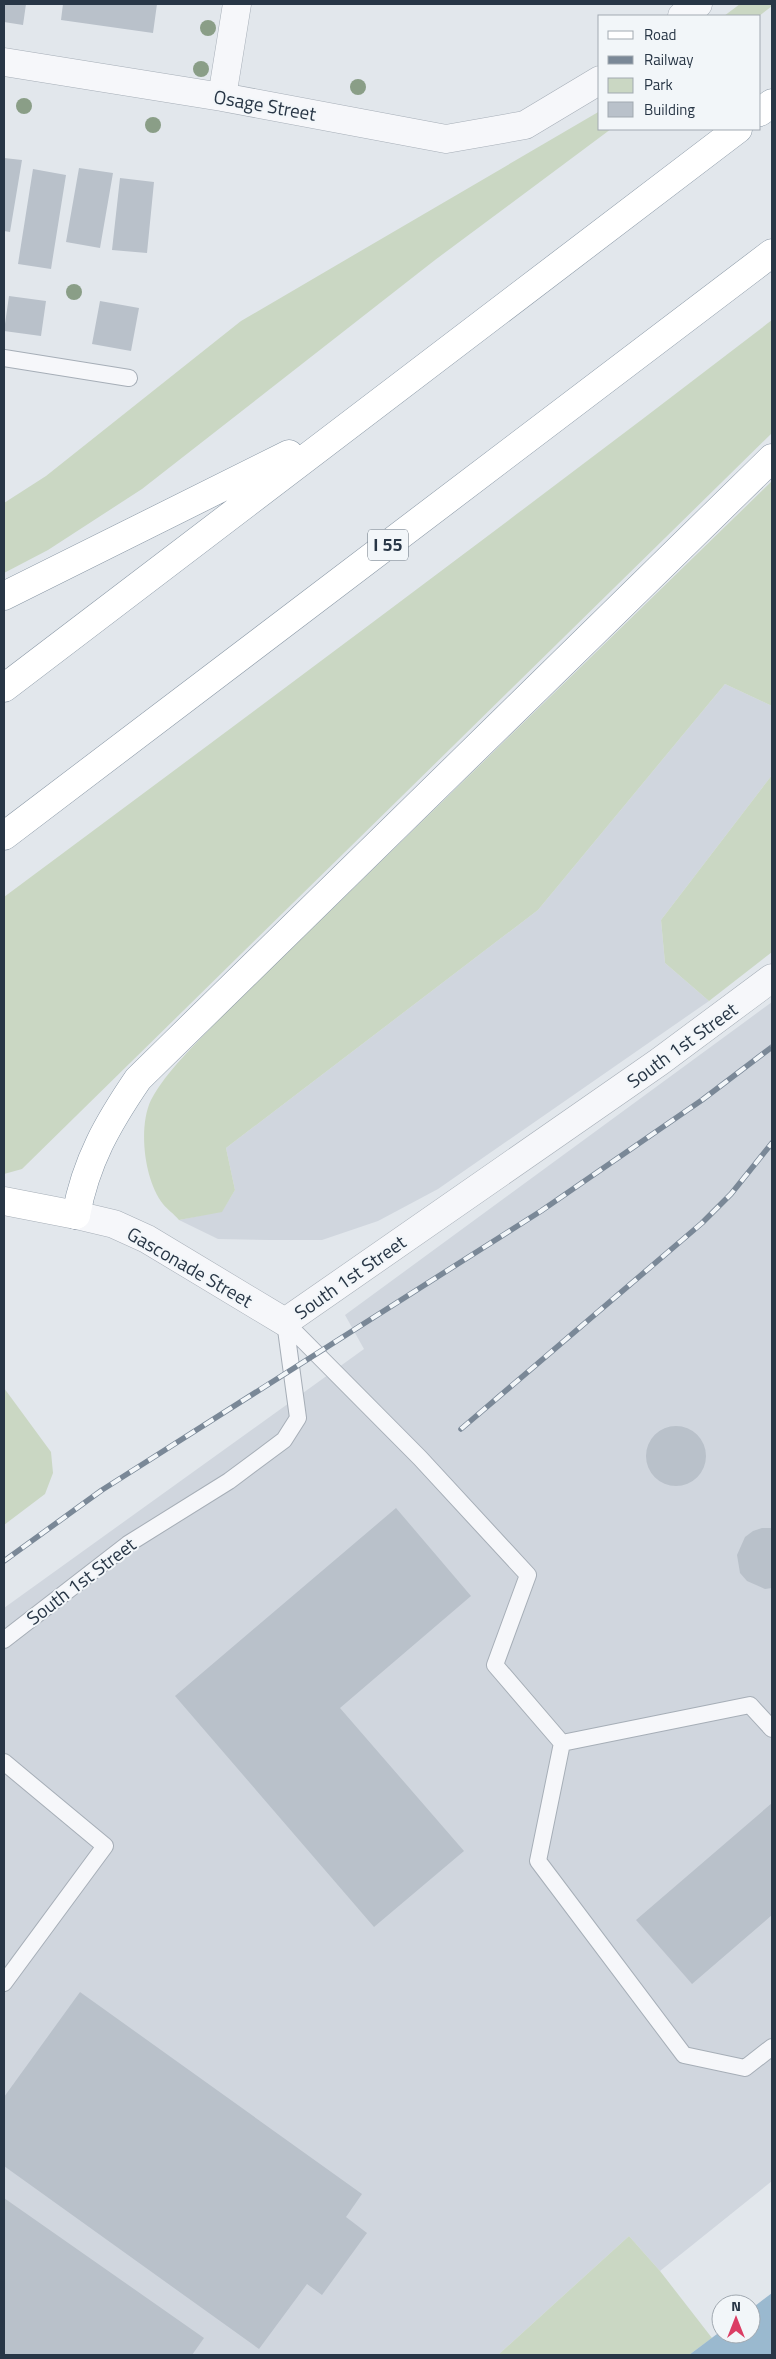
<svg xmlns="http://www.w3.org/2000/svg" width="776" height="2359" viewBox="0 0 776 2359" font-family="'Titillium Web',sans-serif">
<rect width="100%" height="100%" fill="#e2e7ec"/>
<path fill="#d0d6de" d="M725,684L772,706V775L661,920L665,963L709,1001L438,1189L378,1221L322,1240H270L218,1239L179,1220L222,1211L235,1190L226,1148L538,910Z
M772,1002V2181L660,2271L629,2236L498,2355H4V1608L364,1349L345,1315Z"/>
<path fill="#cad7c3" d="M740,4H772V6L759,16H724Z
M600,111V129H611L435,260L142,489L48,550L4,573V503L46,476L241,321Z
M772,320V433L22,1169L4,1174V897C261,706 518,515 772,320Z
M772,481V706L725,684L538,910L226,1148L235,1190L222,1212L179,1220C174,1214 167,1209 163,1204C144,1180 138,1127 151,1100C168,1069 197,1043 221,1017Z
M772,775V952L709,1001L665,963L661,920Z
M4,1388L51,1452L53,1473L45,1494L4,1525Z
M629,2236L660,2271L712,2338L689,2355H498Z"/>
<path fill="#9ab9cf" d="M772,2293V2355H689L721,2331V2334H751V2309Z"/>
<path fill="#b9c1ca" d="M4,4H26L23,25L4,22Z
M63,4H157L153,33L61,20Z
M4,158L22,160L10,232L4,231Z
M79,168L113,173L100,248L66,242Z
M33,169L66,175L51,269L18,264Z
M120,178L154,182L147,253L112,250Z
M9,296L46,301L41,336L4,331Z
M100,301L139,308L131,351L92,344Z
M646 1456a30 30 0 1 1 60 0a30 30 0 1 1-60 0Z
M396,1508L471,1596L340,1708L464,1851L374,1927L175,1696Z
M762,1528H772V1588L765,1589L747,1581L740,1573L737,1555L745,1537L753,1531Z
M772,1803V1915L692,1984L636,1920Z
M80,1992L362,2194L346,2217L367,2233L322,2295L307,2284L259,2349L4,2166V2097Z
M4,2198L204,2338L192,2355H4Z"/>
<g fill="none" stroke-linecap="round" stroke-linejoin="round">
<g stroke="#a6aeb7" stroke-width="18">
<path id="lane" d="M4,358L129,378
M285,1322L420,1458L528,1575L495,1665L562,1743
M4,1640L128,1544L229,1481L284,1440L298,1418L285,1322
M772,1729L750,1705L562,1743L538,1861L684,2055L745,2068L772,2047
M4,1762L105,1846L4,1983"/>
</g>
<g stroke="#a6aeb7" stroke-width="29">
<path id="street" d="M682,16L698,4
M4,62L222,97L446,139L525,125L600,80
M222,97L237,4
M76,1215L114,1224L147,1239L285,1322L659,1062L772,978"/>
</g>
<g stroke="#a6aeb7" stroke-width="29">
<path id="secondary" d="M4,1201L76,1215"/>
</g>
<g stroke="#8896a4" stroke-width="29">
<path id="highway" d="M760,112L772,103
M4,596L289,454
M4,688L738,129
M4,836L772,253
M76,1215C86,1161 108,1123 138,1079L772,458"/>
</g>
<use href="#lane" stroke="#f6f7fa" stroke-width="16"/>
<use href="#street" stroke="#f6f7fa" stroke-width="28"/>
<use href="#secondary" stroke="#fff" stroke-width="28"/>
<use href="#highway" stroke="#fff" stroke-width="28"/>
<g stroke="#7a8897" stroke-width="5.5">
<path id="rail" d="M461,1429L702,1223L731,1194L772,1143
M4,1561L102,1490L541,1211L702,1100L772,1047"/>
</g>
<use href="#rail" stroke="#f2f6f9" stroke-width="4" stroke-dasharray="11" stroke-linecap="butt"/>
</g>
<g fill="#8a9e87">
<circle cx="208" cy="28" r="8"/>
<circle cx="201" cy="69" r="8"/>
<circle cx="358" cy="87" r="8"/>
<circle cx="24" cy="106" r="8"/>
<circle cx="153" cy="125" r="8"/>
<circle cx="74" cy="292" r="8"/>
</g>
<g text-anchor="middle" stroke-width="4" stroke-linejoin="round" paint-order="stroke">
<rect fill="#f2f6f9" stroke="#65707c" stroke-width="1" x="368" y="529.5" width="40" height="31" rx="4"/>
<g font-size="18" font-weight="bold" fill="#283646">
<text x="388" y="551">I 55</text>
</g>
<g font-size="19" fill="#283646" stroke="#f2f6f9">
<text transform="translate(265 105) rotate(10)" y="7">Osage Street</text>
<text transform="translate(682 1045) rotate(-36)" y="7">South 1st Street</text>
<text transform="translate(190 1267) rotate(30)" y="7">Gasconade Street</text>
<text transform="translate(350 1277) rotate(-35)" y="7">South 1st Street</text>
<text transform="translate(81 1581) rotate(-37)" y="7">South 1st Street</text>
</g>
</g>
<rect width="776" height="2359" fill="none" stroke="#283646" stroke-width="10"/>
<rect x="598" y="15" width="162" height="115" fill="#f2f6f9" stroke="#a1a9b1"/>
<rect x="608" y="31" width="25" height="8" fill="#ffffff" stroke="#a1a9b1"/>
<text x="644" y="40" font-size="15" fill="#283646">Road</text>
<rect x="608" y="56" width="25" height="8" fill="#7a8897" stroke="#a1a9b1"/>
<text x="644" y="65" font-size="15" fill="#283646">Railway</text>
<rect x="608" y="78" width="25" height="15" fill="#cad7c3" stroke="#a1a9b1"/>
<text x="644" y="90" font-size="15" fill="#283646">Park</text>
<rect x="608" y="102" width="25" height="15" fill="#b9c1ca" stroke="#a1a9b1"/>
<text x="644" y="115" font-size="15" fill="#283646">Building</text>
<g transform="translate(736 2319)"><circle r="24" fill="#f2f6f9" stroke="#a1a9b1"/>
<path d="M0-4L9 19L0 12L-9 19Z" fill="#db3d64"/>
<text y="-8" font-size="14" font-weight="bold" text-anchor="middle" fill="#283646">N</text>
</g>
</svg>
